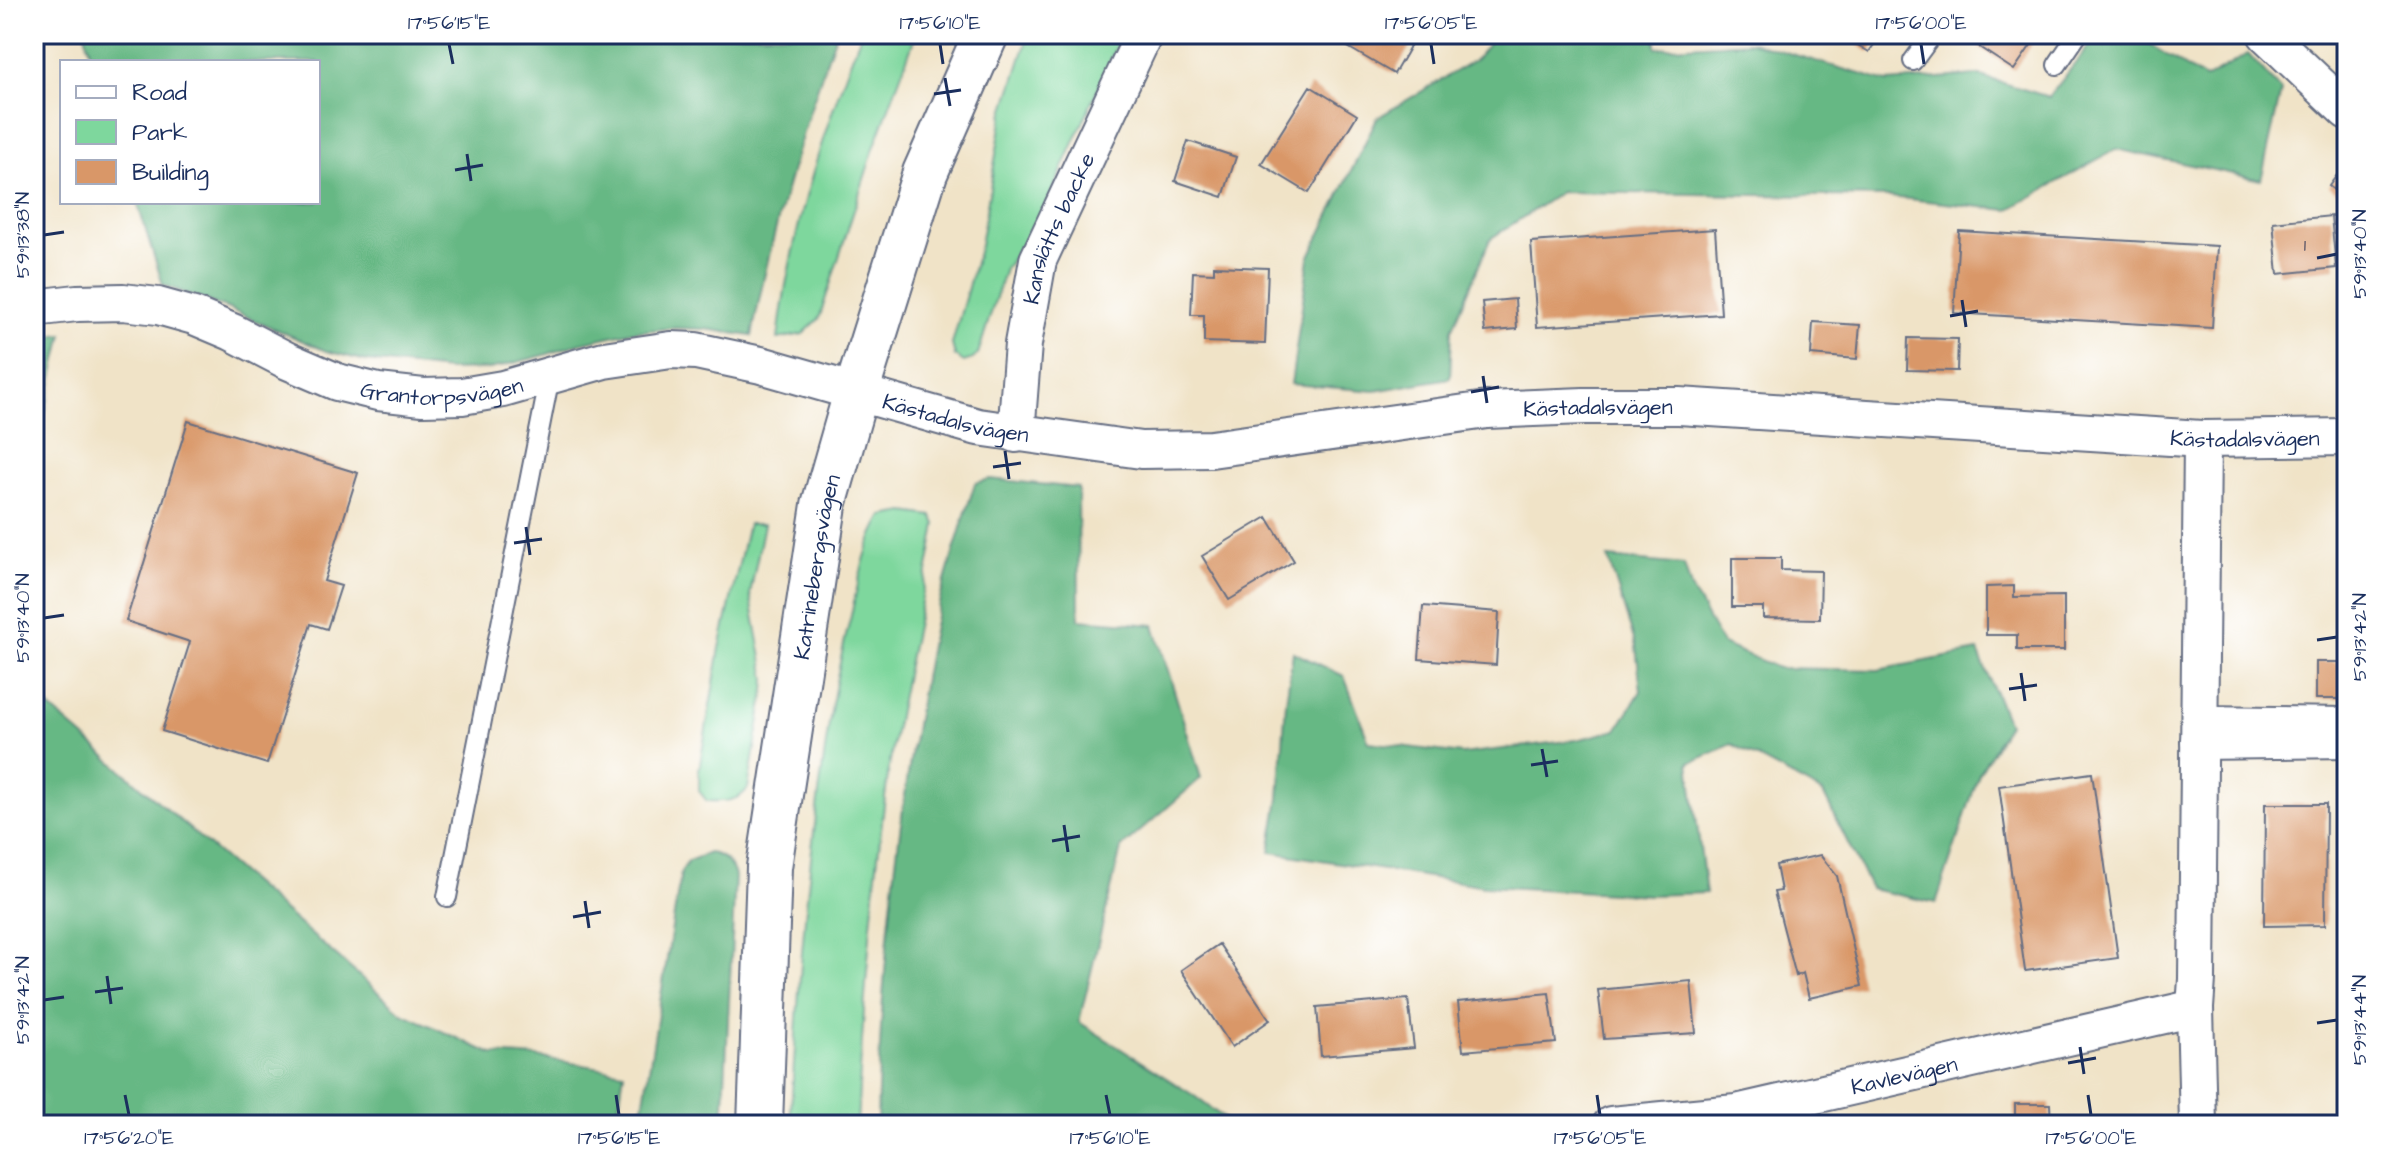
<svg xmlns="http://www.w3.org/2000/svg" width="2381" height="1159" viewBox="0 0 2381 1159" font-family="'Architects Daughter',sans-serif">
<rect width="100%" height="100%" fill="#fff"/>
<filter id="ink" filterUnits="userSpaceOnUse"><feTurbulence type="fractalNoise" baseFrequency=".0125" numOctaves="2"/><feDisplacementMap in="SourceGraphic" scale="16" xChannelSelector="R" yChannelSelector="G"/><feConvolveMatrix kernelMatrix="1 2 1 2 8 2 1 2 1" color-interpolation-filters="sRGB"/></filter>
<filter id="wash" filterUnits="userSpaceOnUse"><feTurbulence type="fractalNoise" baseFrequency=".006" numOctaves="4" result="noise"/><feDisplacementMap in="SourceGraphic" scale="32" xChannelSelector="R" yChannelSelector="G"/><feGaussianBlur stdDeviation="1.8" result="paint"/><feColorMatrix in="noise" values="0 0 0 0 0 0 0 0 0 0 0 0 0 0 0 0 0 1.4 0 .05"/><feComposite in="paint" operator="in"/></filter>
<g filter="url(#wash)">
<rect width="100%" height="100%" fill="#f0e3c7"/>
<path fill="#7ed79d" stroke="#4c837e" stroke-width="2" d="M861,34H916L874,148L819,319L803,334L778,339C790,234 822,132 861,34Z
M1029,34H1122L1042,215L1005,269L978,354L973,359L964,362L955,356L952,344L980,245L1003,115Z
M905,512L932,516L936,524C922,608 900,690 888,775C872,891 863,1008 857,1125H790C797,1014 804,903 819,793C827,735 835,676 850,620C858,585 864,546 883,516Z
M748,524H764L750,594L766,679L765,690L748,788C739,802 723,802 707,801L699,791V770L720,648Z"/>
<path fill="#66b884" stroke="#407471" stroke-width="2" d="M85,34H836C801,132 771,233 752,336L705,329L674,328L630,332L580,343L545,355L490,369L448,370L366,361L326,351L229,309L163,285L137,202H318V62H93Z
M1496,34H1656V48L1751,42L1887,82L1977,75L2049,97L2098,34H2133L2205,79L2248,54L2281,91L2261,180L2116,149L2008,210L1890,197L1561,192L1490,239L1452,330L1450,378L1375,391L1291,384L1309,258L1377,118L1476,59Z
M63,334L34,460V338Z
M990,479L1078,488L1079,619L1154,625L1201,778L1121,848L1079,1022L1193,1095L1233,1125H877C880,989 894,853 917,719C925,676 931,630 943,588C953,552 964,518 975,483Z
M1608,558L1684,565L1691,588L1722,644L1778,668L1878,670L1978,651L2008,724L1979,774L1936,903L1871,889L1823,793L1732,744L1689,763L1706,893L1650,895L1485,886L1270,852L1279,799L1286,702L1293,652L1344,676L1369,742L1462,754L1576,740L1617,730L1641,691L1636,646Z
M34,694L402,1013L492,1054L537,1057L624,1072L616,1125H34Z
M709,853C723,855 731,862 735,876L723,1125H640L681,872L688,861Z"/>
<g id="blocks">
<path fill="#d99768" d="M1353,34H1417L1394,74L1346,46Z
M1840,34H1881L1869,52Z
M1988,34H2054L2048,42L2038,35L2014,70L1979,47Z
M1310,86L1357,115L1309,193L1261,164Z
M1188,141L1236,157L1223,197L1175,181Z
M2340,171L2347,176V194L2344,198L2329,186Z
M2331,216L2336,268L2278,274L2273,222Z
M1715,229L1721,314L1537,327L1531,242Z
M1959,231L2217,246L2212,328L1954,313Z
M1214,266L1268,268L1265,344L1204,342V315H1191L1193,272L1214,273Z
M1515,299L1517,329L1485,332L1482,302Z
M1813,322L1860,325L1857,359L1811,355Z
M1908,338L1958,339L1957,371L1907,370Z
M188,421L358,473L324,581L341,586L327,629L311,624L267,764L162,731L190,642L126,621Z
M1267,517L1294,561L1229,600L1202,556Z
M1732,558H1781V570L1821,571L1820,619L1763,618V607H1732Z
M2014,586V597L2064,596V650H2017V635H1986V587Z
M1423,606L1499,612L1496,665L1419,659Z
M2316,662H2347V699H2316Z
M2092,773L2118,958L2025,971L1999,786Z
M2265,804H2326L2325,925L2264,926Z
M1820,855L1837,876L1862,986L1809,998L1803,973L1796,976L1774,892L1781,891L1776,865Z
M1219,944L1270,1020L1232,1047L1181,970Z
M1691,981L1696,1033L1604,1039L1598,990Z
M1549,993L1556,1043L1463,1051L1458,1002Z
M1408,999L1414,1048L1321,1056L1317,1007Z
M2015,1104H2050L2051,1125H2015Z"/>
</g>
</g>
<g filter="url(#ink)">
<use href="#blocks" fill-opacity="0" stroke="#666e83" stroke-width="2"/>
<g fill="none" stroke-linecap="round" stroke-linejoin="round">
<g stroke="#666e83" stroke-width="22">
<path id="service" d="M1913,61L1933,34
M2057,65L2078,34
M2200,715L2347,717
M447,897L550,376"/>
</g>
<g stroke="#666e83" stroke-width="40">
<g id="minor">
<path d="M2266,34L2347,111"/>
<path id="s1" d="M34,308L77,303L123,302L158,306L194,316L232,332L288,361L337,382L378,392L423,397L462,396L503,389L604,360L671,350L696,351L761,365L978,427L1141,450L1211,449L1487,410L1584,406H1679L2202,439L2347,437"/>
<path id="s2" d="M1016,434L1023,344L1038,260L1144,34"/>
<path d="M2199,741L2347,739"/>
<path id="s3" d="M1611,1125L1736,1113L2195,1008"/>
<path d="M2198,1125L2195,1008L2197,979L2202,439"/>
</g>
</g>
<g stroke="#666e83" stroke-width="48">
<g id="tertiary">
<path id="s4" d="M760,1125L769,867L824,505L856,393L925,173L986,34"/>
</g>
</g>
<use href="#service" stroke="#fff" stroke-width="18"/>
<use href="#minor" stroke="#fff" stroke-width="36"/>
<use href="#tertiary" stroke="#fff" stroke-width="44"/>
</g>
</g>
<path fill="none" stroke="#1b2f5e" stroke-width="3" d="M449,44L453,64M940,44L943,64M1431,44L1434,64M1921,44L1924,64M945,78L950,106M934,94L961,90M467,154L471,181M455,170L483,165M44,235L64,232M2317,258L2337,254M1962,300L1966,327M1950,316L1978,311M1483,376L1487,403M1471,392L1499,387M1005,451L1009,479M993,467L1021,463M526,527L530,555M514,543L542,539M44,618L64,615M2317,640L2337,637M2021,673L2025,701M2009,689L2037,685M1542,749L1547,777M1531,765L1558,761M1064,825L1068,852M1052,841L1080,836M585,901L589,928M573,917L601,912M107,976L111,1004M95,992L123,988M44,1000L64,997M2317,1023L2337,1020M2080,1047L2084,1074M2068,1063L2096,1058M125,1095L129,1115M616,1095L619,1115M1106,1095L1110,1115M1597,1095L1600,1115M2088,1095L2091,1115"/>
<g text-anchor="middle" stroke-width="8" stroke-linejoin="round" paint-order="stroke">
<g font-size="18" fill="#4a4960">
<text x="2305" y="251">1</text>
</g>
<g font-size="22" fill="#1b2f5e" stroke="#fff">
<text dy="8" stroke="none"><textPath href="#s2" startOffset="212">Kanslätts backe</textPath></text>
<text dy="8" stroke="none"><textPath href="#s1" startOffset="426">Grantorpsvägen</textPath></text>
<text dy="8" stroke="none"><textPath href="#s1" startOffset="1602">Kästadalsvägen</textPath></text>
<text dy="8" stroke="none"><textPath href="#s1" startOffset="954">Kästadalsvägen</textPath></text>
<text dy="8" stroke="none"><textPath href="#s1" startOffset="2250">Kästadalsvägen</textPath></text>
<text dy="8" stroke="none"><textPath href="#s4" startOffset="562">Katrinebergsvägen</textPath></text>
<text dy="8" stroke="none"><textPath href="#s3" startOffset="298">Kavlevägen</textPath></text>
</g>
</g>
<rect width="2381" height="1159" fill="none" stroke="#fff" stroke-width="88"/>
<rect x="60" y="60" width="260" height="144" fill="#ffffff" stroke="#a4acbf" stroke-width="2"/>
<rect x="76" y="86" width="40" height="12" fill="#ffffff" stroke="#a4acbf" stroke-width="2"/>
<text x="132" y="100" font-size="24" fill="#1b2f5e">Road</text>
<rect x="76" y="120" width="40" height="24" fill="#7ed79d" stroke="#a4acbf" stroke-width="2"/>
<text x="132" y="140" font-size="24" fill="#1b2f5e">Park</text>
<rect x="76" y="160" width="40" height="24" fill="#d99768" stroke="#a4acbf" stroke-width="2"/>
<text x="132" y="180" font-size="24" fill="#1b2f5e">Building</text>
<rect x="44" y="44" width="2293" height="1071" fill="none" stroke="#1b2f5e" stroke-width="3"/>
<g font-size="20" text-anchor="middle" fill="#1b2f5e">
<text x="449" y="29">17°56'15"E</text>
<text x="940" y="29">17°56'10"E</text>
<text x="1431" y="29">17°56'05"E</text>
<text x="1921" y="29">17°56'00"E</text>
<text transform="translate(22 235) rotate(-90)" y="7">59°13'38"N</text>
<text transform="translate(2359 254) rotate(-90)" y="7">59°13'40"N</text>
<text transform="translate(22 618) rotate(-90)" y="7">59°13'40"N</text>
<text transform="translate(2359 637) rotate(-90)" y="7">59°13'42"N</text>
<text transform="translate(22 1000) rotate(-90)" y="7">59°13'42"N</text>
<text transform="translate(2359 1020) rotate(-90)" y="7">59°13'44"N</text>
<text x="129" y="1144">17°56'20"E</text>
<text x="619" y="1144">17°56'15"E</text>
<text x="1110" y="1144">17°56'10"E</text>
<text x="1600" y="1144">17°56'05"E</text>
<text x="2091" y="1144">17°56'00"E</text>
</g>
</svg>
